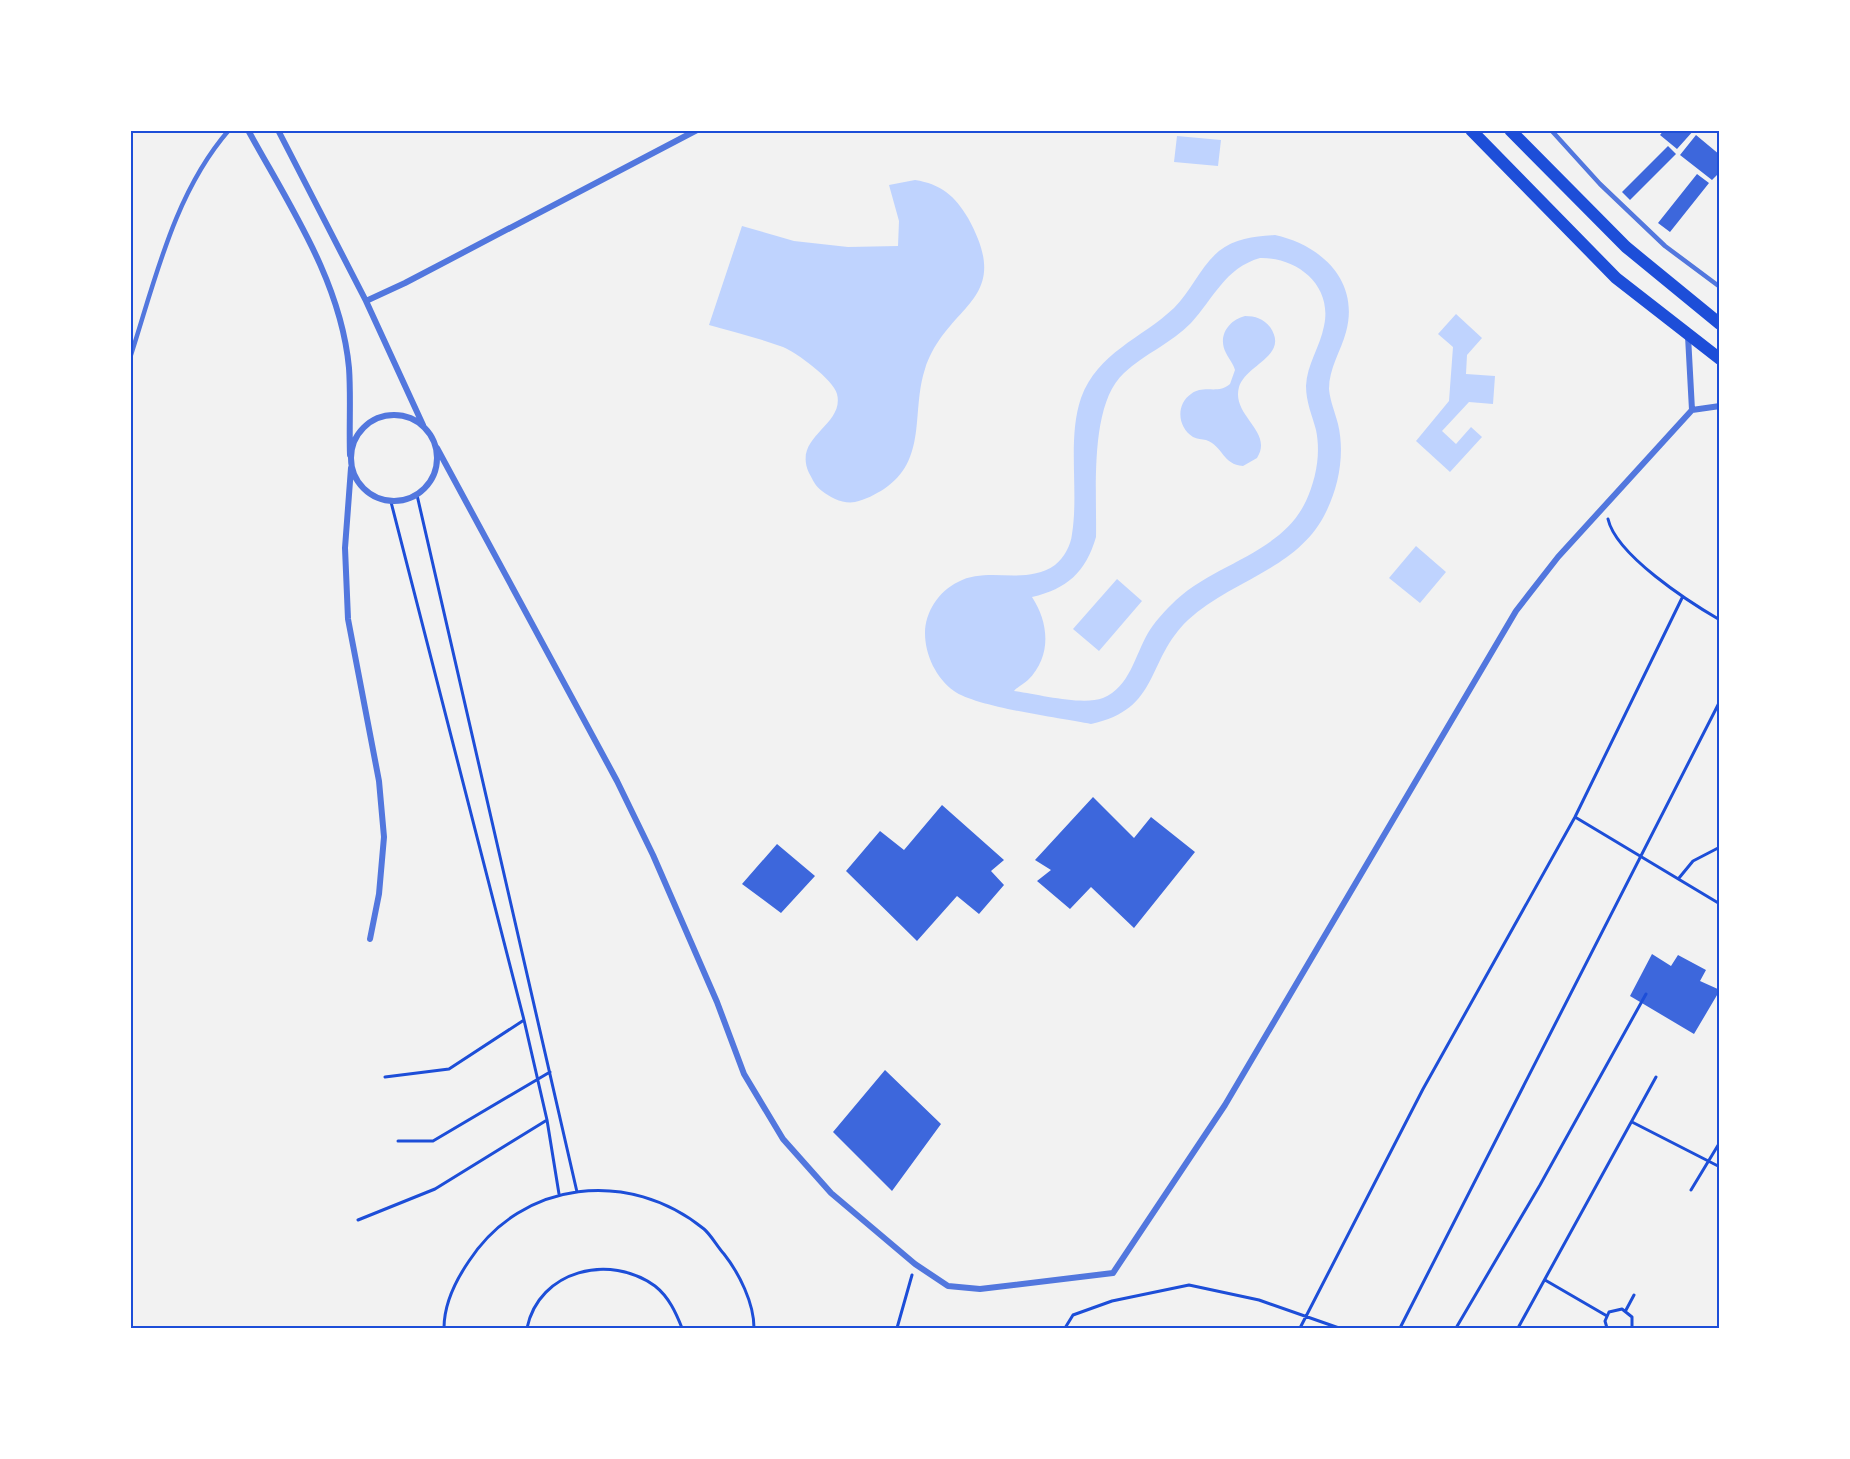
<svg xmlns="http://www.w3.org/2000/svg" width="1850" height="1459" viewBox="0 0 1850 1459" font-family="Montserrat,sans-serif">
<rect width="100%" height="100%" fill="#f2f2f2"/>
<path fill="#bfd3fe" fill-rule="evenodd" d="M1177,136L1221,140L1218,166L1174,162Z
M915,180C941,184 955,196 968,218C1015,303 947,302 925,369C911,411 928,460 884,489C876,494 865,500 855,502C843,504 831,498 822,491C815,486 813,480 809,473C792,436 845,426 837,394C834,380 796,352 783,347C759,338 733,332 709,325L742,226L794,241L848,247L898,246L899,221L889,185Z
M1275,235C1321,245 1360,281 1346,332C1341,351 1329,368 1329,389C1330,401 1335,412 1338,424C1345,453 1339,486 1326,512C1299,569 1231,580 1188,620C1145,661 1161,709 1091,724C1060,718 976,707 954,691C936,678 925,655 925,633C925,612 939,591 958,582C988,566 1025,586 1055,565C1064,558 1071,545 1072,534C1079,491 1067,439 1081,398C1098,352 1141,339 1174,308C1191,291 1201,266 1219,251C1235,238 1256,236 1275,235ZM1260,258C1297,257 1333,285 1324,326C1320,347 1307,364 1306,386C1306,402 1312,415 1316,430C1321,454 1316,479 1306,501C1281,555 1210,564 1171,605C1163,613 1154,623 1148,633C1135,655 1130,687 1103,698C1082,706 1037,694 1014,691C1017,687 1024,684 1028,680C1052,656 1049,623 1032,597C1067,589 1086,572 1096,537C1097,491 1089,405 1124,373C1144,354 1172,343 1191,323C1214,298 1225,268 1260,258Z
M1456,314L1482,338L1467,355L1466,374L1495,376L1493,404L1469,402L1442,431L1456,444L1471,427L1482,437L1450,472L1416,441L1449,401L1453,347L1438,334Z
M1245,316C1255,316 1264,319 1270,327C1290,356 1246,364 1239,387C1231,416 1274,431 1257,458L1243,466C1223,465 1223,446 1206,440C1202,439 1197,439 1193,437C1177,427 1176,404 1191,394C1204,384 1218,395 1230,384L1235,370C1233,363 1229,359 1226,353C1217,336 1229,320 1245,316Z
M1416,546L1446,572L1420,603L1389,578Z
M1117,579L1142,601L1099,651L1073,629Z"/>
<path fill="#3d67dc" d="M1664,130H1694L1677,149L1660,135Z
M1696,135L1720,155V172L1712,180L1680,155Z
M1668,146L1676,154L1630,200L1622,192Z
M1697,174L1709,183L1670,232L1658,223Z
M1093,797L1134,838L1151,817L1195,852L1134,928L1091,887L1070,909L1037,881L1051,870L1035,860Z
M942,805L1004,860L991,871L1004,885L979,914L957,896L917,941L846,871L880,831L904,850Z
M777,844L815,876L781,913L742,884Z
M1652,954L1671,966L1678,955L1706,970L1700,981L1720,990L1694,1034L1630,996Z
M885,1070L941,1124L892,1191L833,1132Z"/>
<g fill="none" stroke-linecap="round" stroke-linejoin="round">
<path stroke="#1d4ed8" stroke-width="3" d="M417,495L577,1192
M391,502L524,1020L547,1120L559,1194
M1608,519C1616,555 1689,602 1720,620
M1575,817L1720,904
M1679,878L1693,861L1720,847
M385,1077L449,1069L524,1020
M1632,1122L1720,1167
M398,1141H433L550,1072
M1691,1190L1720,1142
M358,1220L435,1189L547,1120
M1545,1280L1607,1316
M1626,1310L1634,1295
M444,1328C444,1305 456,1280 469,1261C522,1180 629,1168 704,1229C711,1235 717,1246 724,1254C739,1273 754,1303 754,1328
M527,1328C539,1270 610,1253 655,1286C669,1297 676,1313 682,1328
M897,1328L912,1275
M1065,1328L1073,1315L1112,1301L1189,1285L1259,1300L1339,1328
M1300,1328L1423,1089L1575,817L1682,598
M1400,1328L1720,701
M1456,1328L1540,1185L1646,994
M1518,1328L1656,1077
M1607,1328L1605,1321L1609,1312L1622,1309L1632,1317V1328
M1717,1328L1720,1325"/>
<path stroke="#5277de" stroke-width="4.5" d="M1551,130L1600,184L1665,246L1720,287
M130,358C155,281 174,193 229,130"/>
<path stroke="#5277de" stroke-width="6" d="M248,130C289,205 341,281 349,368C351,396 349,426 350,455
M278,130L366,301L423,425
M366,301L405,283L697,130
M1688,336L1692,410
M351 458a43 43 0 1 1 86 0a43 43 0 1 1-86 0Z
M437,448L617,781L653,855L717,1002L744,1074L783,1139L831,1193L915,1264L948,1286L980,1289L1113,1273L1225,1105L1516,611L1558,557L1692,410L1720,406
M351,468L345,548L348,619L379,781L384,837L379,894L370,939"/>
<path stroke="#1d4ed8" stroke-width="12" d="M1471,130L1616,278L1720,359
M1510,130L1626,247L1720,324"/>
</g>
<rect width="1850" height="1459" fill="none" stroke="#ffffff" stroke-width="264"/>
<rect x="132" y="132" width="1586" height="1195" fill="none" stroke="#1d4ed8" stroke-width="2"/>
</svg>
